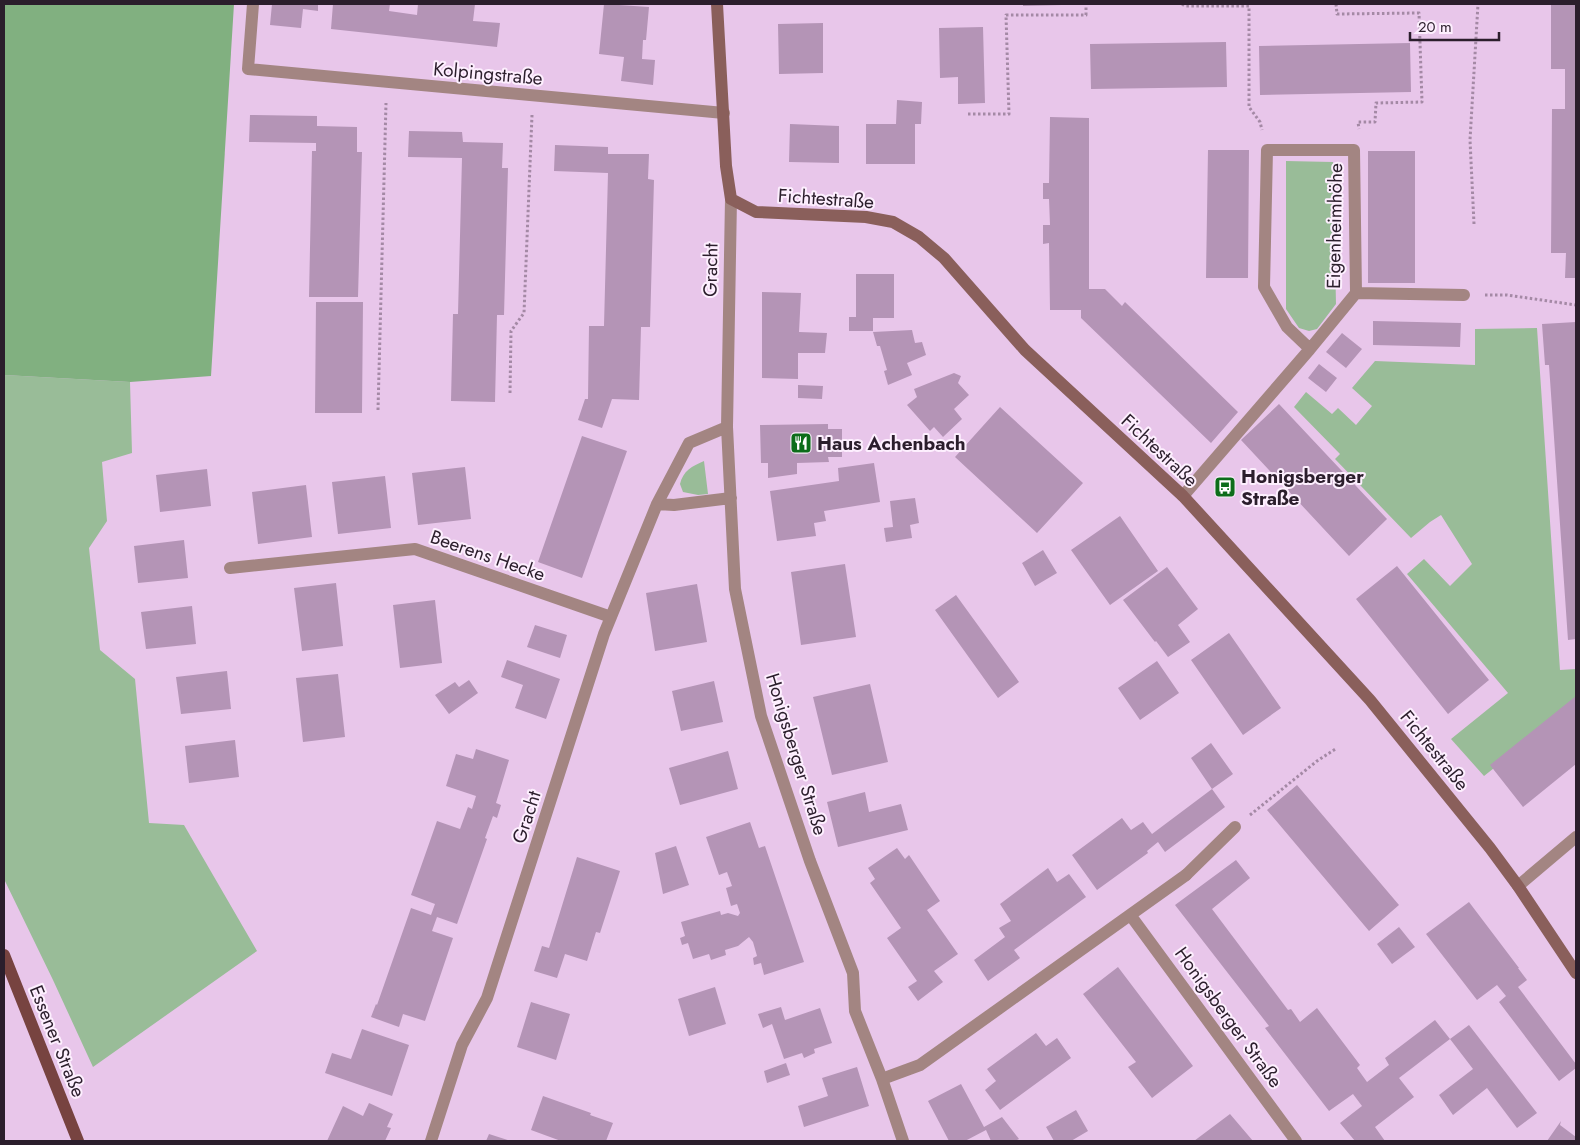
<svg xmlns="http://www.w3.org/2000/svg" width="1580" height="1145" viewBox="0 0 1580 1145" font-family="Jost,sans-serif">
<rect width="100%" height="100%" fill="#e8c6ea"/>
<path fill="#99bc98" d="M1286,161L1333,162L1336,304L1317,329L1309,331L1299,328L1286,309Z
M1537,328L1560,670L1576,669V703L1484,776L1451,739L1508,693L1407,574L1424,559L1450,586L1472,564L1441,515L1430,522L1411,538L1335,459L1340,454L1294,407L1306,392L1332,414L1338,408L1356,425L1372,406L1352,388L1375,361L1475,365V329Z
M4,375L130,382L132,453L102,462L107,521L89,548L100,650L135,679L149,823L184,825L257,951L93,1067L53,980L4,879Z
M704,461L708,494L698,495L683,492L680,484C683,471 692,466 704,461Z"/>
<path fill="#81b080" d="M4,4H234L211,376L130,382L4,375Z"/>
<path fill="#b494b6" d="M272,4H318V11L303,9L301,28L270,25Z
M333,4H390L389,11L417,15L418,4H475L473,21L500,23L497,47L331,29Z
M604,4L649,7L646,40H643L642,59L655,60L653,85L621,81L624,57L599,54Z
M1023,4H1062V5L1023,6Z
M1551,4H1576V278H1565L1566,253H1551L1552,109H1565V69H1551Z
M823,23V73L779,74L778,24Z
M983,27L985,103L958,104V77L940,78L939,28Z
M1226,42L1227,87L1091,89L1090,44Z
M1410,43L1411,92L1260,95L1259,46Z
M897,100L922,102L921,124H915V164H866V124H896Z
M250,115L317,116V126L357,127V152H362L358,297H309L312,151H316V143L249,142Z
M1050,117L1089,118V289H1105L1122,306L1125,302L1238,412L1211,443L1081,318V310H1050L1049,243L1043,244V225H1050L1049,199H1043V183H1049Z
M790,124L839,126V163L789,162Z
M409,131L462,132L463,142L503,143L502,168H508L504,315H497L495,402L451,401L453,314H458L462,158L408,157Z
M555,145L608,147V154H649L648,179L654,180L650,327H641L639,400L612,399L602,428L578,420L585,399H588L589,326H604L608,173L554,171Z
M1208,150H1249L1248,278H1206Z
M1368,151H1415V283H1368Z
M856,274H894V318H873V331H849V317H856Z
M762,292L801,293L799,332L827,333L825,353H798V379L762,378Z
M316,302H363L362,413H315Z
M1373,321L1461,323L1460,347L1373,345Z
M1576,322V639L1568,640L1549,365H1545L1542,324Z
M912,330L915,343L922,342L926,355L907,363L912,375L888,385L884,371L887,370L880,346H877L873,332Z
M1342,333L1362,349L1346,368L1326,352Z
M1319,364L1337,378L1326,392L1308,378Z
M954,373L961,376L958,383L969,395L954,409L962,419L943,437L934,427L930,431L907,405L917,397L914,389Z
M798,385L823,386L822,399L798,398Z
M1279,404L1387,519L1349,556L1241,440Z
M1000,407L1083,483L1037,533L955,457Z
M828,424V429H842V457H828L829,462L797,463V474L768,478V463H761L760,425Z
M582,436L627,451L582,578L538,562Z
M874,463L880,502L824,511L826,521L814,523L816,536L777,541L770,491L839,481L838,468Z
M465,467L471,519L418,525L412,473Z
M207,469L211,506L160,512L156,475Z
M385,476L391,528L338,534L332,482Z
M306,485L312,537L258,544L252,492Z
M915,498L919,523L910,525L912,538L886,542L884,528L893,527L890,501Z
M1120,516L1158,571L1110,605L1071,550Z
M184,540L188,578L138,583L134,546Z
M1043,550L1057,573L1035,586L1022,563Z
M845,564L856,637L801,645L791,572Z
M1397,566L1489,680L1448,714L1356,599Z
M1167,567L1198,609L1178,625L1190,642L1168,657L1156,641L1155,642L1123,600Z
M336,583L343,646L302,651L294,588Z
M697,584L707,642L655,651L646,593Z
M956,595L1019,682L998,698L935,610Z
M435,600L442,663L400,668L393,605Z
M192,606L196,644L146,649L141,612Z
M535,625L567,635L560,658L527,647Z
M1229,633L1281,708L1243,735L1191,660Z
M507,660L560,679L546,719L515,708L523,685L501,677Z
M1157,661L1179,693L1140,720L1118,688Z
M227,671L231,709L181,714L176,677Z
M338,674L345,737L303,742L296,678Z
M469,680L478,693L449,714L435,695L455,682L459,687Z
M714,681L723,722L681,731L672,691Z
M870,684L888,762L832,775L813,697Z
M1576,696V764L1523,807L1490,765Z
M235,740L239,777L189,783L185,746Z
M1211,743L1233,774L1212,789L1225,807L1165,852L1158,842L1147,851L1148,853L1097,890L1072,855L1122,818L1131,830L1143,822L1152,834L1212,789L1191,758Z
M476,749L509,760L496,803L501,805L497,818L493,816L485,838L487,839L457,924L437,917L432,931L453,938L425,1021L403,1014L399,1027L371,1017L376,1004L377,1005L411,908L431,915L435,904L411,895L437,821L460,829L468,807L472,809L476,796L446,786L456,754L473,759Z
M728,751L738,789L680,805L669,768Z
M1297,785L1399,905L1369,931L1267,810Z
M865,792L869,812L901,804L908,830L838,847L827,802Z
M750,822L759,848L765,846L804,962L764,975L761,963L754,965L753,958L757,956L753,942L749,937L738,946L725,950L726,955L711,960L709,954L693,959L688,943L682,945L680,938L685,936L681,922L720,911L721,915L728,913L738,916L740,913L737,904L731,906L726,888L732,886L727,872L719,875L706,837Z
M676,846L689,885L663,894L655,853Z
M897,848L905,859L909,855L940,901L927,910L958,954L934,971L943,982L918,1001L908,987L917,981L887,938L901,928L870,883L875,879L868,868Z
M577,857L620,871L600,933L596,932L587,961L565,954L557,978L534,971L542,946L549,948Z
M1236,860L1250,878L1212,909L1288,1010L1291,1009L1300,1022L1317,1008L1360,1065L1357,1068L1367,1082L1389,1065L1385,1058L1435,1020L1450,1039L1469,1025L1537,1113L1517,1128L1487,1088L1453,1115L1439,1095L1473,1069L1450,1039L1399,1078L1414,1097L1375,1127L1385,1141H1355L1340,1123L1362,1106L1353,1094L1329,1111L1265,1028L1269,1026L1175,905Z
M1048,868L1057,882L1069,874L1086,897L1014,950L1020,958L988,981L974,960L1005,937L999,928L1011,921L1000,904Z
M1469,902L1519,968H1518L1527,980L1518,987L1576,1064V1068L1559,1081L1499,1002L1506,996L1497,985L1477,1000L1426,934Z
M1399,927L1415,947L1392,964L1377,944Z
M1118,967L1193,1066L1152,1098L1128,1067L1136,1062L1083,994Z
M715,987L726,1024L689,1036L678,999Z
M531,1002L570,1014L556,1060L517,1047Z
M781,1007L785,1020L820,1008L832,1043L814,1049L815,1053L804,1058L802,1053L784,1059L772,1024L763,1028L758,1014Z
M362,1029L409,1045L392,1096L325,1073L332,1053L351,1059Z
M1036,1033L1046,1046L1057,1038L1071,1058L1000,1110L985,1090L996,1081L987,1069Z
M786,1063L790,1075L767,1083L764,1071Z
M857,1067L869,1106L804,1127L798,1106L828,1096L822,1078Z
M961,1084L984,1127L1002,1117L1019,1139L1015,1141H991L986,1130L965,1141H949L928,1101Z
M543,1096L591,1113L590,1115L613,1123L606,1141H561L531,1130Z
M369,1103L393,1114L387,1127L391,1128L385,1141H327L343,1106L363,1116Z
M1076,1110L1088,1131L1071,1141H1054L1046,1127Z
M1230,1114L1253,1141H1194Z
M1561,1121L1560,1125L1576,1137V1141H1547Z
M489,1134L511,1141H486Z"/>
<g fill="none" stroke-linecap="round" stroke-linejoin="round">
<path stroke="#a489a5" stroke-width="3" stroke-dasharray="2.5 2.5" stroke-linecap="butt" d="M1182,4L1185,6H1249V107L1260,122L1262,130
M1336,4L1337,14L1419,13L1422,102L1376,103L1375,122H1358L1359,129
M968,114H1009L1006,15H1086V4
M1474,224L1470,140L1478,4
M1485,295H1507L1576,305
M510,393L511,331L524,313L532,115
M378,410L386,103
M1250,815L1317,761L1337,748"/>
<path stroke="#a38582" stroke-width="12" d="M1356,293L1464,295
M1183,496L1310,349L1356,293L1354,150H1267L1264,287L1287,327L1310,349
M1186,875L1235,827"/>
<path stroke="#a38582" stroke-width="12" d="M253,4L248,69L724,113
M731,199L727,427L735,589L761,716L810,861L853,973L855,1011L882,1079L903,1141
M657,504L674,505L731,498
M230,568L415,549L611,617
M1518,886L1576,837
M1131,916L1296,1141
M882,1079L920,1065L1186,875
M431,1141L462,1045L487,998L604,634L657,504L689,443L727,427"/>
<path stroke="#8a5f5b" stroke-width="12" d="M717,4L726,166L731,199L756,212L866,217L893,222L919,237L944,258L1025,350L1183,496L1370,700L1490,848L1518,886L1576,973"/>
<path stroke="#774340" stroke-width="12" d="M4,955L78,1141"/>
</g>
<defs>
<g id="restaurant-square" transform="scale(1.125)"><rect x="-9" y="-9" width="18" height="18" rx="4" fill="#0c6d1a" stroke="#fdeffe"/><path d="M-5-6h1v4h1v-4h1v4h1v-4h1v5L-1.5 .5V6h-2V.5L-5-1ZM5-6V6H3V1.5H1.5Q1.5-4 5-6Z" fill="#fff"/></g>
<g id="bus-square" transform="scale(1.125)"><rect x="-9" y="-9" width="18" height="18" rx="4" fill="#0c6d1a" stroke="#fdeffe"/><path d="M-5-6H5V4H4V6H2V4H-2V6H-4V4H-5ZM-3.5-4V0h7V-4ZM-3.5 1.2v1.5H-2V1.2ZM2 1.2v1.5H3.5V1.2Z" fill="#fff"/></g>
</defs>
<g fill-rule="evenodd">
<use href="#restaurant-square" x="801" y="443"/>
<use href="#bus-square" x="1225" y="487"/>
</g>
<g text-anchor="middle" stroke-width="4" stroke-linejoin="round" paint-order="stroke">
<g font-size="19" fill="#2b1e2c" stroke="#fdeffe">
<text transform="translate(488 73) rotate(5)" y="7">Kolpingstraße</text>
<text transform="translate(826 198) rotate(4)" y="7">Fichtestraße</text>
<text transform="translate(1334 226) rotate(-89)" y="7">Eigenheimhöhe</text>
<text transform="translate(710 270) rotate(-89)" y="7">Gracht</text>
<text transform="translate(1160 450) rotate(43)" y="7">Fichtestraße</text>
<text transform="translate(488 555) rotate(19)" y="7">Beerens Hecke</text>
<text transform="translate(1435 750) rotate(51)" y="7">Fichtestraße</text>
<text transform="translate(797 754) rotate(73)" y="7">Honigsberger Straße</text>
<text transform="translate(526 817) rotate(-72)" y="7">Gracht</text>
<text transform="translate(1229 1017) rotate(54)" y="7">Honigsberger Straße</text>
<text transform="translate(58 1041) rotate(68)" y="7">Essener Straße</text>
</g>
<g font-size="19" font-weight="bold" fill="#2b1e2c" stroke="#fdeffe" text-anchor="start">
<text x="817" y="450">Haus Achenbach</text>
<text x="1241" y="483">Honigsberger<tspan x="1241" dy="22">Straße</tspan></text>
</g>
</g>
<rect width="1580" height="1145" fill="none" stroke="#2b1e2c" stroke-width="10"/>
<path d="M1410 32v8h89v-8" fill="none" stroke="#2b1e2c" stroke-width="2.5"/>
<text x="1418" y="32" font-size="15" fill="#2b1e2c" stroke="#fdeffe" stroke-width="4" paint-order="stroke">20 m</text>
</svg>
